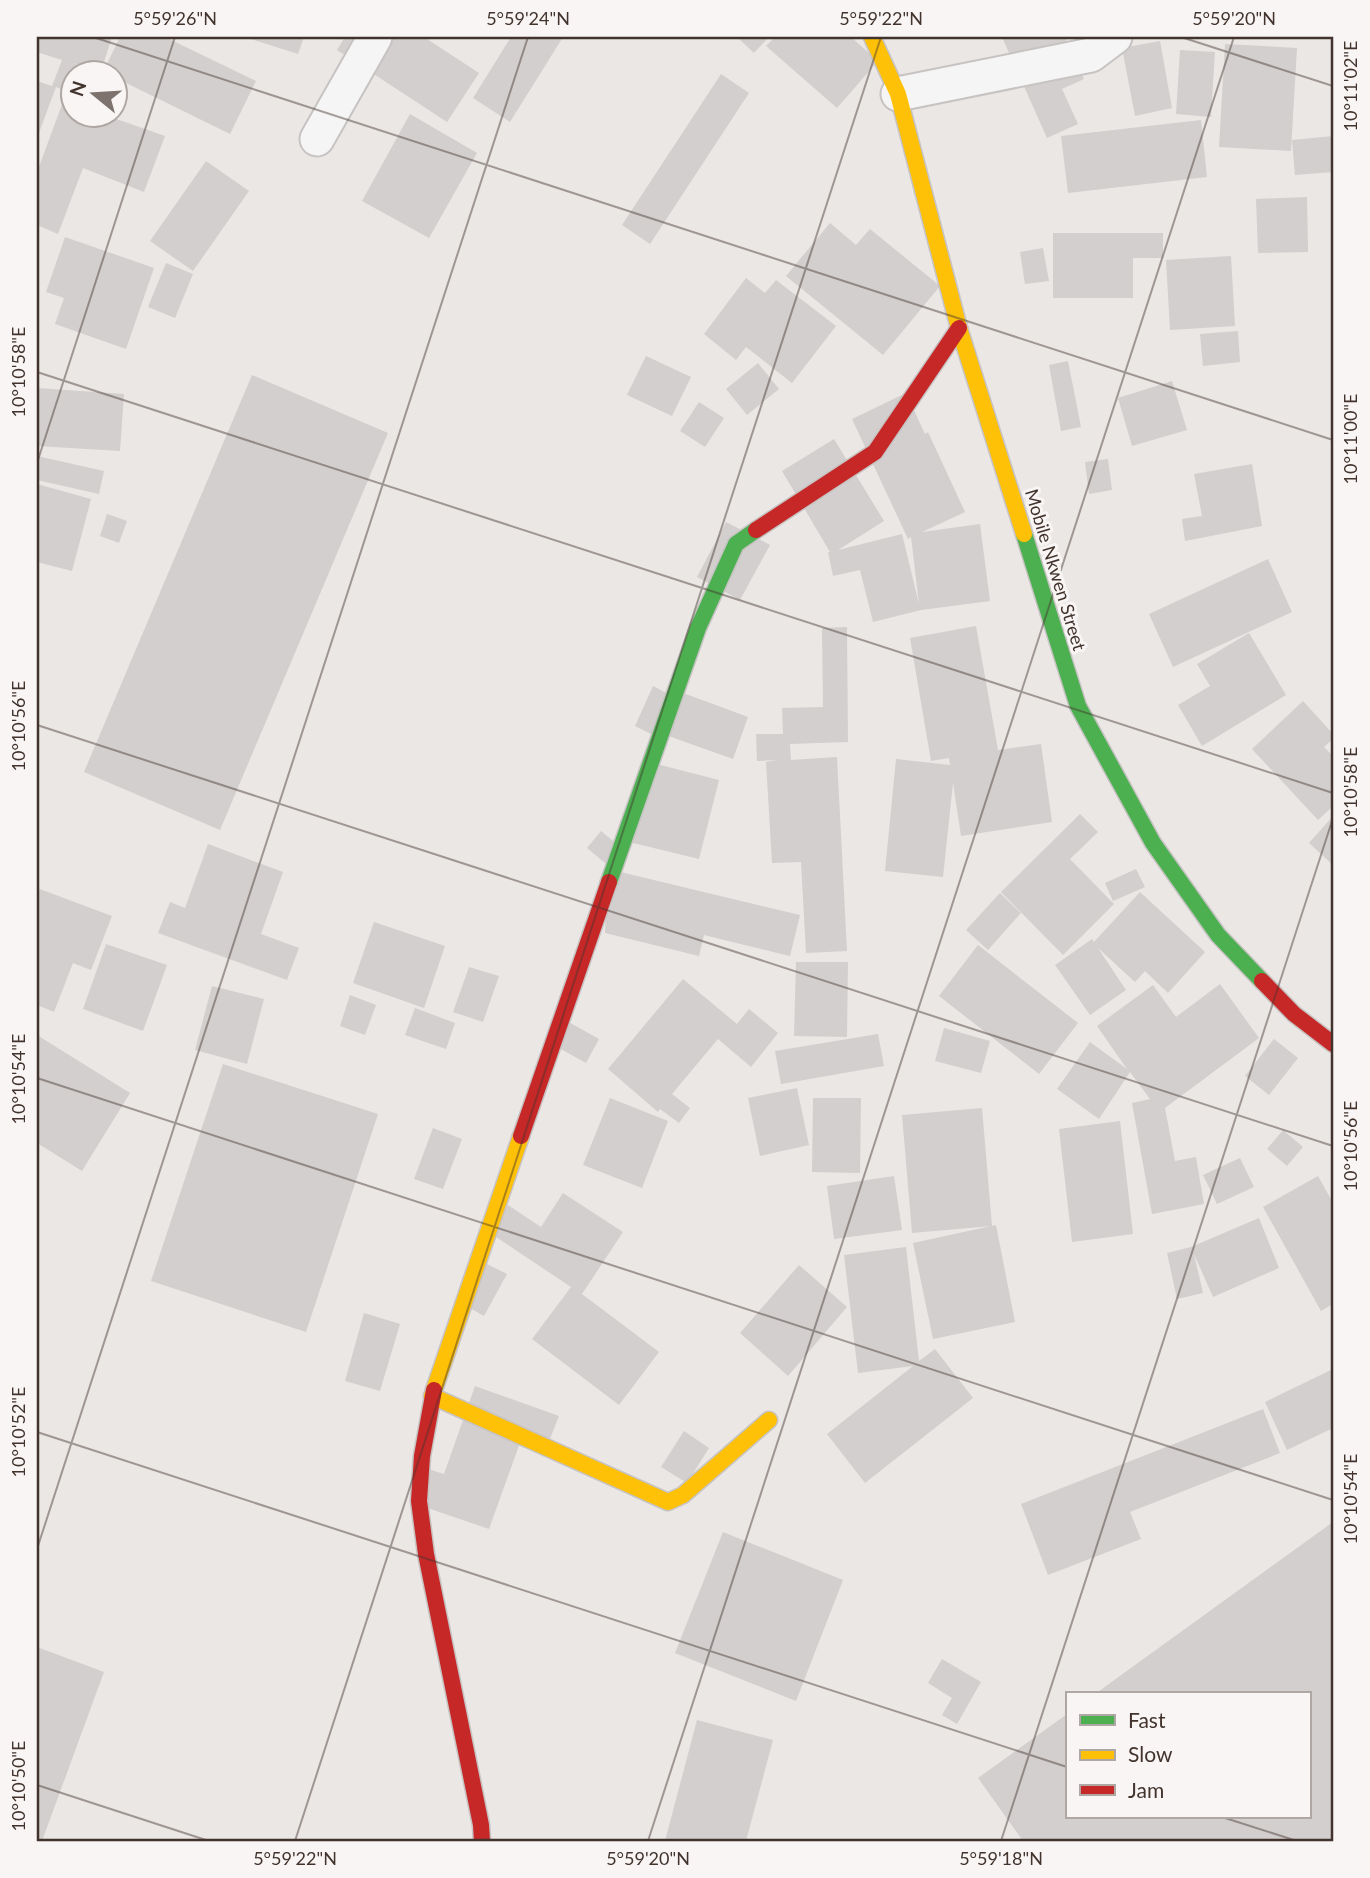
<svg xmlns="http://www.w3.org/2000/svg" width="1370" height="1878" viewBox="0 0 1370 1878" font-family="Lato,sans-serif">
<rect width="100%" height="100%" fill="#eae7e5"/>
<path fill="#d2cfce" d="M37,37H112L101,71L73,63L99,74H74V94L56,87L37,138V81L52,86L62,60L37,52Z
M120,37H165L256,81L230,134L116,78V74L103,72Z
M245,37H304L298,54Z
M345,37H424L479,73L447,122L337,50Z
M511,37H563L510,122L473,98Z
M737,37H769L754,53Z
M775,37H851L878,61L837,108L766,46Z
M1002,37H1065L1084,79L1062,89L1078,124L1047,138Z
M1160,41L1172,108L1135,116L1122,48Z
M1225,44L1297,48L1291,151L1219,147Z
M1180,50L1215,52L1211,117L1176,114Z
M721,74L749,93L650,244L622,225Z
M64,99L74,103V116H108L165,136L144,192L83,168L58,234L37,225V172Z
M410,114L477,153L429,238L362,201Z
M1201,120L1207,177L1068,193L1061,136Z
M1333,136V172L1295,175L1292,140Z
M206,161L249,191L193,271L150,241Z
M1307,197L1308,252L1258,253L1256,199Z
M830,223L856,245L870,229L940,286L883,355L786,276Z
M1053,233H1163V258H1133V298H1053Z
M65,237L154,268L126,349L55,324L64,298L46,292Z
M1043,248L1049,281L1025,284L1020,252Z
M1231,256L1235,326L1170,330L1166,260Z
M166,263L193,274L175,318L148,307Z
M746,278L765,293L776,280L836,326L792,383L746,347L736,360L704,334Z
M1238,331L1240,362L1203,366L1200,334Z
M646,356L691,377L672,416L627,395Z
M1068,361L1081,427L1061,431L1049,365Z
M758,363L779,389L747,415L726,389Z
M252,375L388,433L220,830L84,772Z
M1172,381L1187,430L1132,446L1118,398Z
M37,388L124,394L120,451L37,446Z
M906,393L925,434L928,432L965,512L922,532L980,524L990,601L921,610L873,622L860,570L833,576L828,552H830L782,471L834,439L884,521L838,550L902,534L919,604L911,537L908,539L852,419Z
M699,402L724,418L705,447L680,431Z
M37,456L104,471L99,494L37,480Z
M1108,459L1112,490L1089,494L1085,462Z
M1252,464L1262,526L1185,541L1182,519L1202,516L1194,474Z
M37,484L91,499L72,571L37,562Z
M107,514L127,521L119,543L100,536Z
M726,522L770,545L740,600L697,577Z
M1268,559L1292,612L1173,667L1149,614Z
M976,626L998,750L1041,744L1052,822L961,836L953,783L943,877L885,871L896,759L950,765L949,758L931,761L910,638Z
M847,627L848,742L790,744L791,760L837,757L847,951L806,953L801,862L772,863L766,762L777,760L757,761L756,734H783L782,708L823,707L822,628Z
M1249,633L1286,695L1202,746L1178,705L1210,686L1197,664Z
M653,686L672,696L653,735L635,726Z
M675,690L748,717L733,759L660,733Z
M1303,701L1333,734V739L1324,747L1333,756V806L1318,820L1252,749Z
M645,761L719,780L699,859L625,841Z
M1080,814L1098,832L1070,859L1114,904L1063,955L1001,892Z
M1333,816V865L1309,843Z
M601,831L624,850L610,867L587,848Z
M208,844L283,872L261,934L299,948L287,980L158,933L170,902L185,908Z
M608,869L800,915L790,956L704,935L699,956L605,933Z
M1136,869L1145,887L1113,901L1105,883Z
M37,888L112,916L91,970L73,963L54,1012L37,1005Z
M1140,892L1205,952L1168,993L1145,971L1135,982L1098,948L1126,990L1090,1015L1055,965L1092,939L1094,942Z
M1000,893L1021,913L988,950L966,930Z
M374,922L445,946L424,1008L353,983Z
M106,944L167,965L143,1031L83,1009Z
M978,945L1078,1023L1039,1074L939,996Z
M796,962H848L847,1037L794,1036Z
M469,967L499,976L483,1022L453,1012Z
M683,979L737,1024L749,1009L778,1033L751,1067L718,1039L672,1094L690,1108L679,1123L660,1109L658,1112L608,1069Z
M1220,984L1259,1038L1165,1108L1175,1161L1196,1157L1204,1204L1152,1214L1132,1103L1150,1099L1130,1072L1099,1119L1057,1089L1090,1042L1127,1069L1097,1026L1153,985L1176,1017Z
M212,986L264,999L247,1064L195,1050Z
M350,995L376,1005L365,1035L340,1026Z
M415,1008L455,1023L446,1049L405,1035Z
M563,1019L599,1039L586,1063L550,1043Z
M944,1028L990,1041L981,1073L935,1061Z
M878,1034L884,1066L781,1084L775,1051Z
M37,1035L130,1093L82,1171L37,1143Z
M1274,1039L1298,1058L1269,1095L1245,1076Z
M223,1064L378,1114L306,1332L151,1281Z
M797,1088L809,1145L760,1156L748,1098Z
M610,1098L668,1121L642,1188L583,1165Z
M813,1098H861L860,1173L812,1172Z
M982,1108L992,1226L912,1233L902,1115Z
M1120,1121L1133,1234L1072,1242L1059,1129Z
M433,1128L462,1139L443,1189L414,1179Z
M1283,1130L1303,1147L1287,1166L1267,1149Z
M1240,1158L1254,1187L1217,1204L1203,1175Z
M894,1176L902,1230L834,1239L827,1186Z
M1318,1176L1333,1203V1304L1321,1311L1263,1207Z
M563,1193L623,1232L582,1294L659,1352L619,1405L532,1339L571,1287L490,1233L508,1205L541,1227Z
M1259,1218L1279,1268L1213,1297L1194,1254L1203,1293L1177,1299L1167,1253L1191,1247Z
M996,1225L1015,1322L933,1339L913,1243Z
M906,1247L919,1361L935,1349L973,1398L865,1483L827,1434L913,1366L858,1373L844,1255Z
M483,1262L507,1274L484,1316L461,1303Z
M799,1265L847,1307L788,1376L740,1333Z
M364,1313L400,1324L380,1391L345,1381Z
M1333,1369V1428L1287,1450L1265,1402Z
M475,1386L559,1416L546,1449L521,1440L489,1529L413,1503L425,1468L444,1474Z
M1263,1409L1280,1453L1130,1512L1141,1539L1048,1575L1021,1504Z
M684,1431L709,1448L687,1483L661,1467Z
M1333,1522V1841H1023L978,1778L1067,1714V1817H1309V1694H1095Z
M723,1532L843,1580L796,1701L675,1653Z
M37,1647L104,1672L42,1841H37Z
M942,1659L981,1682L957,1724L942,1715L952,1698L928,1683Z
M697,1720L773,1740L746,1841H665Z"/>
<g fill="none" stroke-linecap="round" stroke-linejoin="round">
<g stroke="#c6c3c2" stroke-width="37">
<path id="street" d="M898,94L1091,55L1115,37
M317,139L375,37"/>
</g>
<g stroke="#c6c3c2" stroke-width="19">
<path id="fast" d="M1024,534L1078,706L1153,843L1218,935L1262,981
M609,882L698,628L736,544L756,530"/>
</g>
<g stroke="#c6c3c2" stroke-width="19">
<path id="slow" d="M872,37L898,94L959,328L1024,534
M434,1390L521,1136
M432,1396L668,1502L683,1495L769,1420"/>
</g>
<g stroke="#c6c3c2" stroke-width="19">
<path id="jam" d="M756,530L875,452L959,328
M1262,981L1294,1014L1333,1044
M521,1136L609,882
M434,1390L422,1456L419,1501L426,1554L481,1825L482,1841"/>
</g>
<use href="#street" stroke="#f6f5f5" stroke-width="33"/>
<use href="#fast" stroke="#4caf50" stroke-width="16"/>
<use href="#slow" stroke="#ffc107" stroke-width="16"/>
<use href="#jam" stroke="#c62828" stroke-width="16"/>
</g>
<path fill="none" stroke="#42332d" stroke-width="2" stroke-opacity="0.45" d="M93,37L1333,440M1181,37L1333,86M37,372L1333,793M37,463L175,37M37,725L1333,1146M37,1078L1333,1500M37,1432L1067,1767M37,1549L528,37M37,1785L209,1841M1222,1817L1297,1841M295,1841L881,37M648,1841L1234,37M1001,1841L1333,818"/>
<g text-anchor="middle" stroke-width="6" stroke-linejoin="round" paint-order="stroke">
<g font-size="18" fill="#42332d" stroke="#f8f5f4">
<text transform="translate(1055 570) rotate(73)" y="6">Mobile Nkwen Street</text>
</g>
</g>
<rect width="1370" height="1878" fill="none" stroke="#f8f5f4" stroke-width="77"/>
<rect x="1066" y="1692" width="245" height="126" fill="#f8f5f4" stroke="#afa7a4" stroke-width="2"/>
<rect x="1080" y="1715" width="35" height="10" fill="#4caf50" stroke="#afa7a4" stroke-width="2"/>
<text x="1128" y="1728" font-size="21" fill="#42332d">Fast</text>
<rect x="1080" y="1750" width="35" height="10" fill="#ffc107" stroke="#afa7a4" stroke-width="2"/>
<text x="1128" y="1762" font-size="21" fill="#42332d">Slow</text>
<rect x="1080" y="1785" width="35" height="10" fill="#c62828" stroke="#afa7a4" stroke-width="2"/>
<text x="1128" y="1798" font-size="21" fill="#42332d">Jam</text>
<g transform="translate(94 94) rotate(288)"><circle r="33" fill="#f8f5f4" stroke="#afa7a4" stroke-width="2"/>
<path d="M0-5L12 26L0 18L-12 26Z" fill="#7d726d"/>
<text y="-10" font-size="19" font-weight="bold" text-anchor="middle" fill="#42332d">N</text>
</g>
<rect x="38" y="38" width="1294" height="1802" fill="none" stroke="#42332d" stroke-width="2.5"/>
<g font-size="18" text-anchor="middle" fill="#42332d">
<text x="175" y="25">5°59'26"N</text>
<text x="528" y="25">5°59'24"N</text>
<text x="881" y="25">5°59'22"N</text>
<text x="1234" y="25">5°59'20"N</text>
<text transform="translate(1351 86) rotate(-90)" y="6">10°11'02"E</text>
<text transform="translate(19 372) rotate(-90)" y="6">10°10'58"E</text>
<text transform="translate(1351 439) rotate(-90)" y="6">10°11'00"E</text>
<text transform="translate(19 726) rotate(-90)" y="6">10°10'56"E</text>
<text transform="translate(1351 792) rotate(-90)" y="6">10°10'58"E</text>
<text transform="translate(19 1079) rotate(-90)" y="6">10°10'54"E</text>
<text transform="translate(1351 1146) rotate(-90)" y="6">10°10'56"E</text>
<text transform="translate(19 1432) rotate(-90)" y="6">10°10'52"E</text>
<text transform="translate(1351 1499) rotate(-90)" y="6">10°10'54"E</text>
<text transform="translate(19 1786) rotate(-90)" y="6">10°10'50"E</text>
<text x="295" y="1865">5°59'22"N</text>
<text x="648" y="1865">5°59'20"N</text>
<text x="1001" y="1865">5°59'18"N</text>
</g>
</svg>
